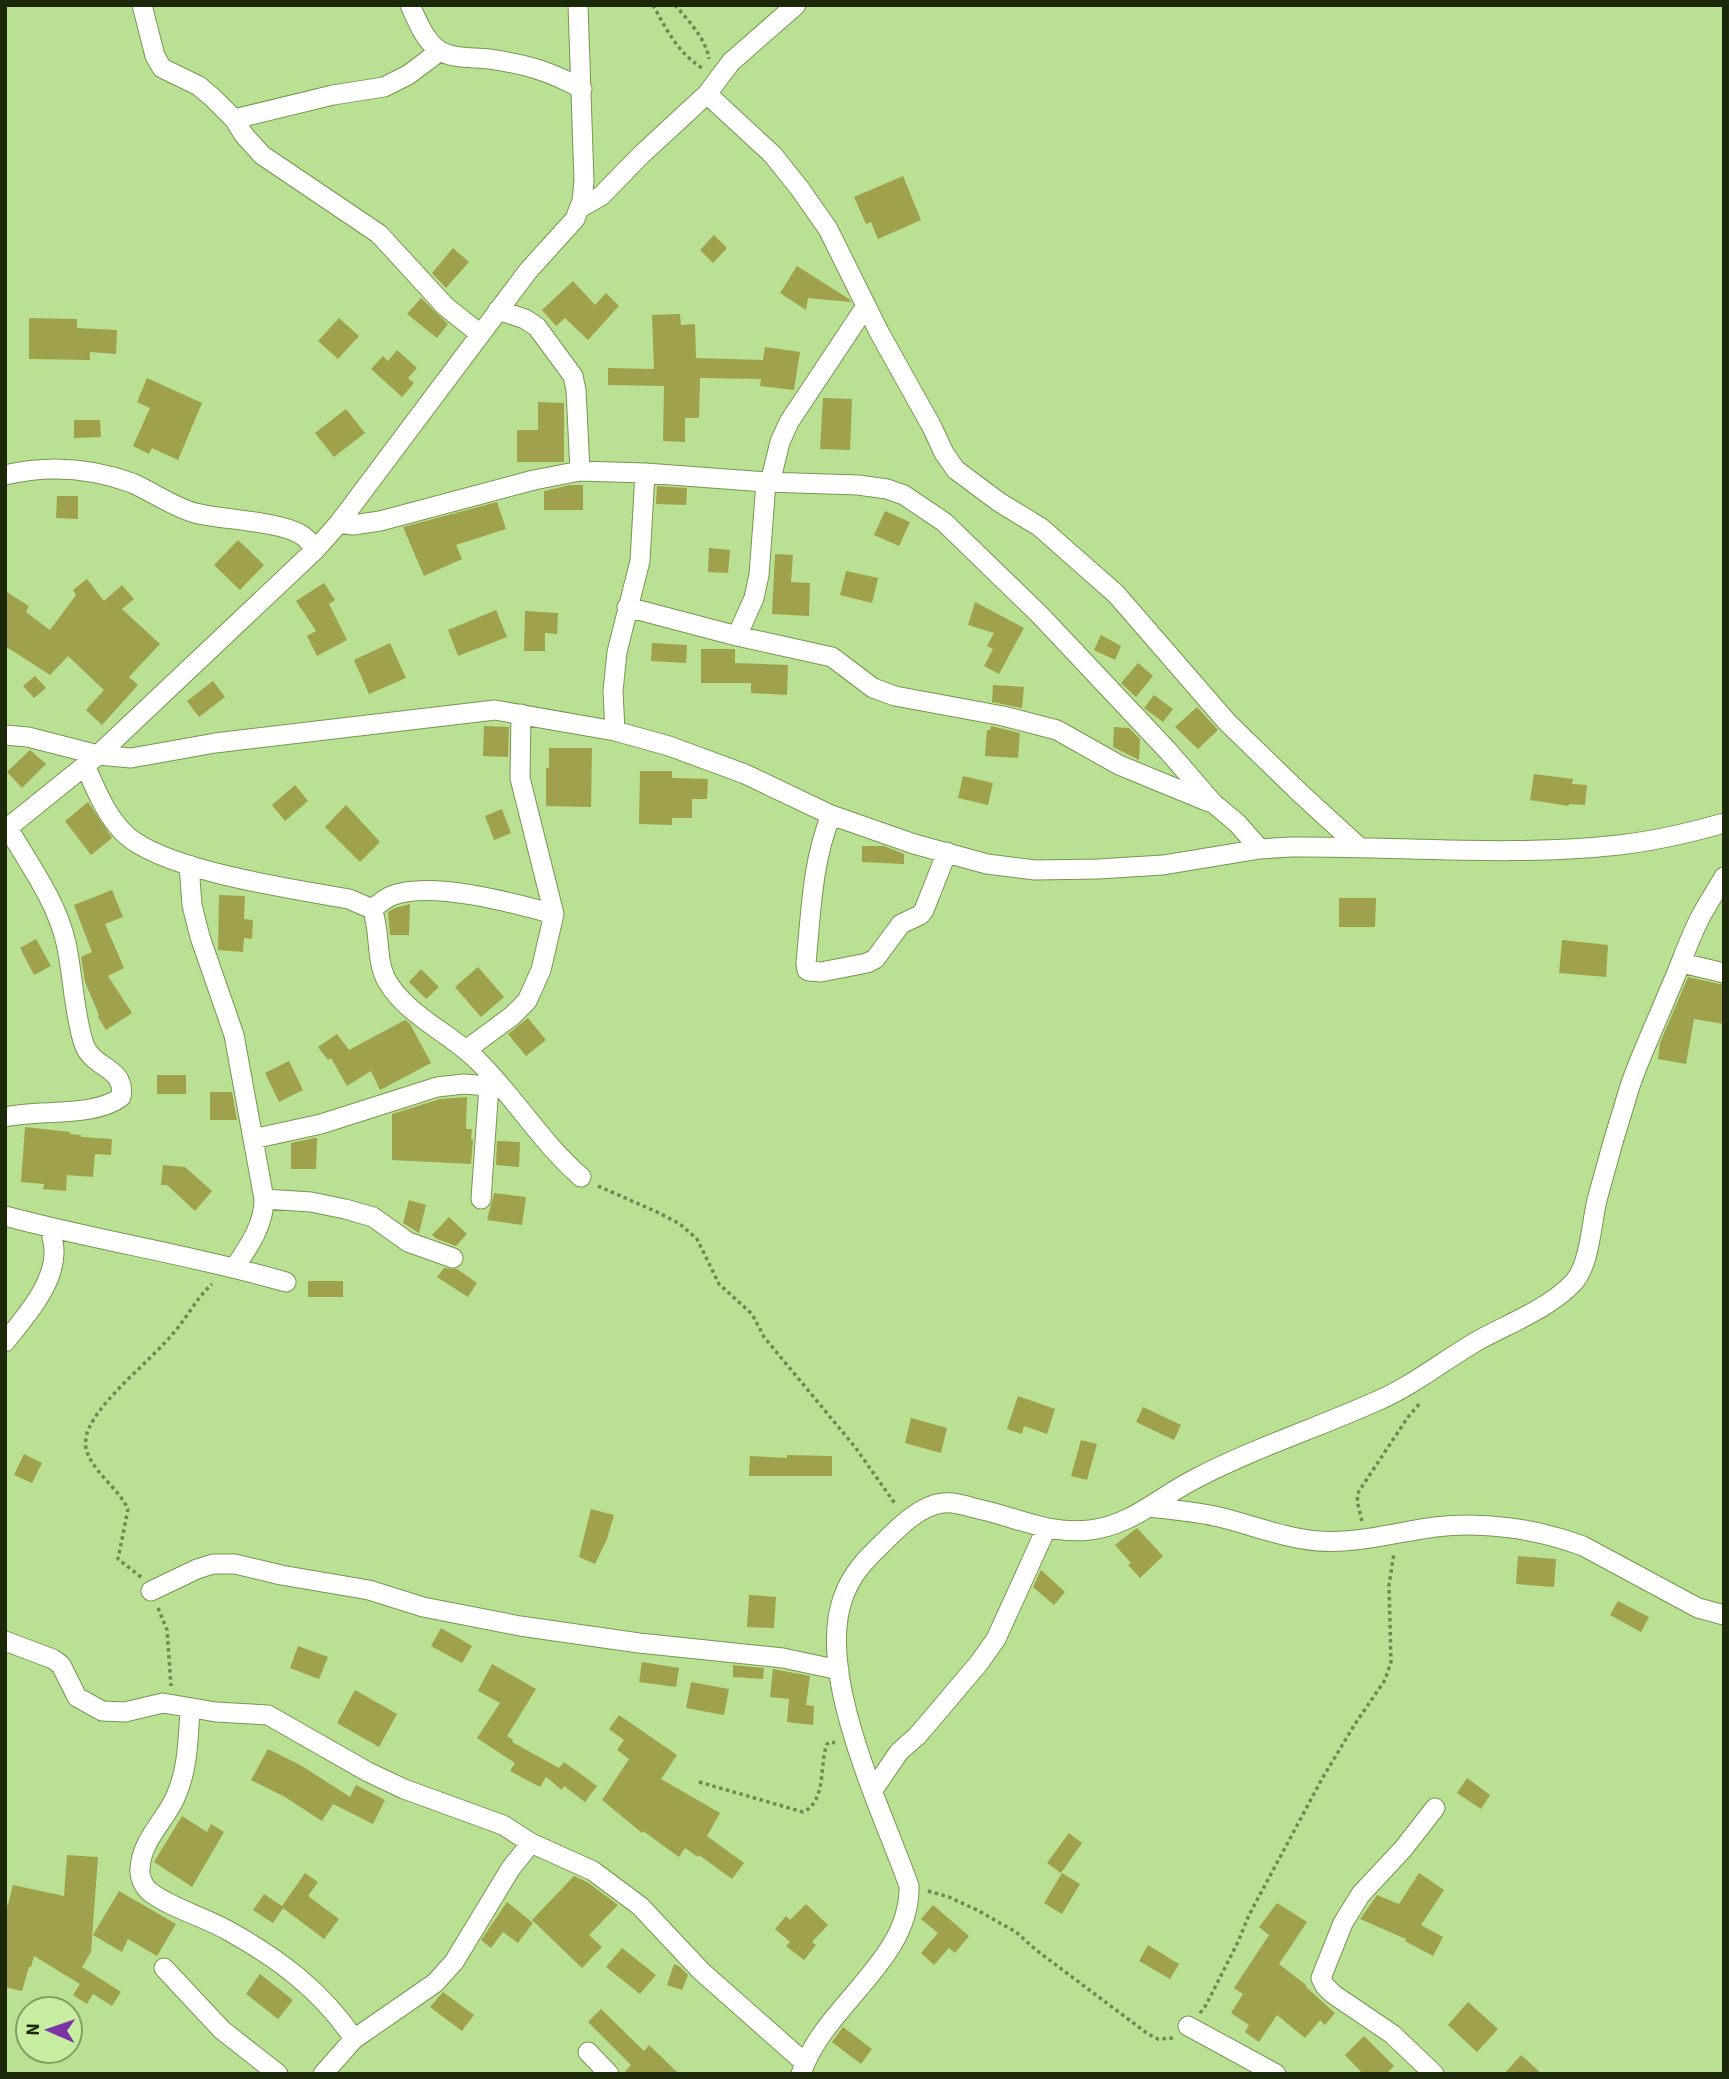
<svg xmlns="http://www.w3.org/2000/svg" width="1729" height="2079" viewBox="0 0 1729 2079" font-family="'Source Sans 3',sans-serif">
<rect width="100%" height="100%" fill="#bae093"/>
<path fill="#9fa14c" d="M903,176L921,220L878,239L871,222L866,224L854,197Z
M714,235L727,248L713,263L700,250Z
M453,248L469,262L446,288L432,273Z
M797,266L849,299L851,302L808,298L806,310L780,293Z
M573,281L595,305L606,293L619,306L588,340L565,318L556,326L542,310Z
M421,298L448,324L437,338L407,314Z
M680,314L681,325L695,324L696,358L763,360L765,347L800,352L794,390L760,386L761,379L700,378L699,418H685V442L663,441L664,386L608,385V368L654,369L652,315Z
M29,318L77,319V328L117,330L116,354L90,352V360L29,359Z
M339,318L359,336L338,359L318,341Z
M397,350L417,368L408,378L414,383L402,397L371,369L383,356L388,361Z
M147,378L202,403L178,460L152,448L149,454L133,446L150,408L137,402Z
M823,398L852,399L850,450L820,449Z
M538,402L564,403V462H517V430H538Z
M346,409L365,433L334,457L315,433Z
M74,420H100L101,437L74,438Z
M570,485H583V510H544V491Z
M657,486L687,488L686,505L656,504Z
M57,496H78V519L56,518Z
M497,502L506,529L456,545L462,559L424,576L403,527Z
M885,511L910,522L899,546L874,535Z
M238,540L264,565L240,590L214,565Z
M709,548L730,550L728,573L708,572Z
M775,554L793,555L791,582L810,583L809,616L772,614Z
M846,571L878,578L872,603L840,595Z
M87,579L104,601L122,585L134,599L122,609L160,644L129,677L138,685L102,725L86,710L104,690L68,656L50,675L5,646V591L29,606L26,612L50,630L76,595L73,590Z
M324,583L335,600L329,604L347,640L317,656L307,636L316,631L296,601Z
M975,602L1024,628L999,674L984,666L993,649L987,646L994,633L968,625Z
M496,610L507,637L458,656L448,630Z
M525,611L558,613L557,634L545,633V651H524Z
M1101,635L1121,646L1115,660L1094,650Z
M390,643L406,678L369,694L354,660Z
M652,643L687,645L686,663L651,661Z
M701,649H735V663L788,665L787,695L751,693V683H701Z
M1138,663L1153,676L1136,697L1121,683Z
M35,676L46,688L34,698L23,686Z
M213,681L225,697L199,717L187,701Z
M993,685L1024,687L1022,708L992,702Z
M1154,695L1173,709L1163,722L1144,708Z
M1197,707L1218,730L1198,749L1175,727Z
M484,726L509,727L508,757L483,756Z
M991,726L1020,733L1018,758L985,756L987,730H990Z
M1114,727L1129,728L1140,739L1139,760L1113,747Z
M549,748H592L591,807L546,806V768H549Z
M30,750L46,764L22,788L7,772Z
M640,771H672V778L708,779L707,799H692V818H672V825L639,824Z
M1534,774L1573,779L1572,784L1587,785L1585,805L1569,804V806L1530,800Z
M963,776L993,783L988,805L958,798Z
M295,785L308,801L285,821L272,805Z
M88,802L112,838L91,855L65,821Z
M346,805L380,842L360,862L325,827Z
M502,809L511,833L494,840L485,816Z
M862,846H884L904,854V864L862,862Z
M112,890L123,917L105,924L124,968L108,976L132,1013L106,1030L98,1017L99,1015L85,982L81,957L92,952L74,905Z
M219,895L245,896L244,919L253,920L252,939L244,938L243,952L218,950Z
M1339,898H1376L1375,927H1339Z
M410,904L409,935H390L388,912L395,908Z
M36,939L51,966L34,975L20,948Z
M1562,940L1608,945L1606,977L1559,973Z
M478,967L504,997L481,1017L455,987Z
M421,969L439,987L426,999L409,982Z
M1688,977L1724,985V1024L1694,1019L1686,1064L1658,1059L1660,1043Z
M528,1018L546,1040L526,1056L508,1034Z
M405,1020L410,1024L431,1063L380,1090L371,1071L347,1086L331,1058L328,1060L318,1047L337,1034L349,1050Z
M289,1061L303,1090L279,1102L265,1073Z
M157,1075H186V1094H157Z
M210,1092H232L237,1120H210Z
M467,1097L466,1129H472L471,1139L473,1140L471,1164L392,1160V1114L440,1099Z
M25,1127L70,1132V1134L81,1135V1137L112,1139L111,1155L95,1154L93,1177L67,1175L66,1191L43,1189L44,1184L21,1182Z
M314,1138H317L316,1169H291V1143Z
M497,1141L520,1142L519,1167L496,1165Z
M163,1165L185,1167L212,1191L195,1211L167,1185H161Z
M494,1193L526,1197L522,1225L487,1220Z
M409,1200L426,1205L419,1233L403,1223Z
M449,1217L467,1234L456,1246L437,1239L432,1235Z
M444,1268L457,1269L477,1283L468,1297L437,1277Z
M308,1281H343V1297H308Z
M1018,1396L1055,1409L1047,1434L1024,1426L1022,1434L1007,1429Z
M1143,1407L1181,1425L1174,1440L1136,1422Z
M911,1418L947,1428L941,1453L905,1443Z
M1081,1440L1097,1444L1087,1480L1071,1476Z
M24,1454L42,1463L32,1483L14,1475Z
M787,1455L832,1456V1476H749L750,1456L787,1458Z
M591,1509L614,1515L607,1539L595,1564L579,1557Z
M1137,1528L1163,1556L1140,1578L1128,1565L1131,1563L1115,1545Z
M1518,1556L1556,1559L1554,1587L1516,1584Z
M1041,1570L1065,1592L1054,1605L1033,1587Z
M749,1595L776,1597L774,1628L747,1627Z
M1618,1601L1649,1617L1641,1632L1610,1615Z
M441,1628L472,1646L462,1663L431,1646Z
M298,1646L328,1657L319,1679L290,1668Z
M642,1662L679,1668L676,1687L639,1682Z
M492,1664L536,1689L507,1736L513,1740L512,1742L559,1768L564,1762L597,1786L585,1802L564,1786L562,1790L546,1777L540,1787L510,1771L515,1763L477,1738L500,1703L478,1691Z
M733,1665L764,1668L763,1679L733,1677Z
M773,1669L810,1676L806,1705L814,1706L813,1725L787,1722L789,1699L770,1697Z
M691,1682L729,1689L724,1715L686,1708Z
M355,1690L397,1714L379,1747L337,1723Z
M619,1715L677,1755L661,1779L720,1813L707,1836L744,1863L732,1879L699,1855L698,1857L685,1848L679,1857L643,1831L642,1833L602,1800L629,1759L617,1750L624,1740L609,1729Z
M268,1749L302,1766L350,1797L356,1785L385,1800L373,1824L333,1804L322,1821L285,1797L251,1780Z
M1467,1778L1490,1795L1481,1809L1457,1793Z
M182,1816L207,1832L211,1824L224,1832L192,1887L154,1862Z
M1069,1833L1082,1843L1061,1873L1047,1863Z
M67,1855L98,1857L91,1952L82,1967L121,1992L112,2006L93,1994L87,2004L73,1995L80,1984L34,1956L31,1967H29L22,1991L5,1987V1904L8,1905L13,1885L64,1896Z
M305,1873L318,1882L308,1896L339,1919L324,1939L283,1908L273,1923L253,1910L264,1894L282,1906Z
M1062,1873L1080,1884L1062,1914L1044,1903Z
M1419,1873L1444,1890L1421,1925L1443,1937L1433,1956L1405,1941L1406,1939L1360,1919L1377,1895L1399,1904Z
M574,1876L587,1882L618,1905L589,1935L602,1947L582,1968L532,1920Z
M119,1891L176,1924L157,1956L128,1939L122,1952L93,1935Z
M507,1902L533,1923L518,1943L503,1932L491,1948L481,1940Z
M1277,1903L1307,1922L1279,1964L1306,1985V1987L1335,2013L1325,2025L1320,2020L1305,2038L1277,2015L1259,2042L1245,2032L1249,2025L1231,2013L1243,1994L1234,1988L1269,1935L1259,1927Z
M806,1904L828,1925L812,1942L816,1945L804,1960L786,1946L790,1942L775,1929L786,1916L790,1920Z
M933,1905L969,1936L955,1953L949,1948L934,1965L921,1953L938,1933L921,1919Z
M1148,1945L1179,1964L1170,1979L1139,1961Z
M622,1948L656,1975L640,1994L606,1967Z
M674,1964L680,1967L688,1975L682,1990L667,1985Z
M260,1974L293,2000L278,2019L246,1994Z
M443,1992L474,2015L462,2031L430,2007Z
M1468,2002L1498,2029L1477,2052L1448,2025Z
M601,2009L644,2051L649,2045L679,2074H623L631,2065L588,2022Z
M843,2027L872,2049L861,2064L832,2042Z
M1364,2036L1394,2066L1386,2074H1363L1345,2055Z
M1521,2055L1542,2074H1504Z"/>
<g fill="none" stroke-linecap="round" stroke-linejoin="round">
<g stroke="#75984f" stroke-width="21">
<path id="minor" d="M142,5L155,56L162,68L199,86L213,98L234,119L244,135L262,155L379,234L445,306L480,334
M410,5C417,20 425,42 440,51C454,59 473,57 489,59C525,64 550,71 582,89
M707,94L773,155L800,189L828,229L879,332L932,427L944,453L956,470L999,502L1040,527L1116,594L1227,722L1300,793L1359,847
M234,119L333,95L384,87L408,75L440,51
M580,208L601,196L641,155L707,94L731,62L796,5
M498,310L525,319L537,327L573,376L576,390L580,471
M5,475C47,465 91,468 132,483C153,492 173,507 195,513C223,520 278,521 300,534C306,537 311,544 316,549
M770,483L780,442L789,422L866,306
M339,523L353,525L380,521L534,480L580,471L645,473L766,482L858,485L887,489L904,495L944,522L1039,614L1169,752L1213,803L1237,823L1260,849
M627,607L737,636L832,657L873,688L895,696L1003,716L1057,730L1119,765L1209,802
M737,636L754,598L759,575L766,482
M615,731L613,691L617,652L640,561L645,473
M5,735L28,737L98,755L131,758L215,743L495,710L615,731L669,746L745,774L831,815L914,844L987,864L1035,870L1098,869L1163,865L1260,849L1291,847C1399,846 1511,857 1619,845C1654,841 1689,833 1724,823
M85,765C96,790 106,816 126,835C166,871 293,889 349,899L372,909C381,931 375,960 387,981C408,1017 451,1033 479,1062C515,1098 542,1143 581,1177
M831,815C812,862 811,913 806,963L807,970L809,971L821,972L867,963L875,959L901,924L920,915L924,910L947,852
M5,830L98,755L316,549L339,523L528,271L575,219L582,201L584,181L578,5
M189,865L192,905L200,937L234,1035L264,1199C264,1225 249,1246 235,1267
M372,909C378,905 384,899 391,896C430,880 514,903 554,914
M1682,963L1724,973
M466,1050L512,1016L527,1001L541,970L554,914L520,778L521,714
M5,1117C40,1109 93,1118 121,1097C126,1066 93,1070 84,1044C74,1015 73,974 66,943C57,902 29,864 8,828
M253,1139L321,1124L437,1087L464,1084L501,1087
M264,1199L311,1202L345,1209L373,1217L408,1242L453,1258
M481,1199L489,1086
M5,1216C98,1241 193,1255 286,1282
M5,1342C25,1317 55,1284 54,1251C54,1243 52,1236 50,1229
M1150,1507C1173,1510 1197,1512 1219,1517C1252,1525 1284,1538 1318,1541C1357,1544 1397,1532 1435,1527C1483,1521 1538,1529 1583,1546L1698,1608L1724,1615
M151,1591L197,1569L213,1564H235L281,1575L369,1590L423,1607L520,1626L639,1643L783,1658L839,1670
M5,1641L53,1659L61,1665L77,1697L102,1711L125,1712L163,1703L216,1712L268,1715L368,1772L404,1789L503,1825L531,1843L593,1871L640,1906L701,1971L805,2063
M190,1710C188,1740 188,1770 175,1798C164,1822 141,1841 140,1869C139,1877 144,1887 150,1892C173,1909 202,1916 227,1930C278,1958 322,1991 354,2039
M873,1790L899,1752L918,1735L979,1663L996,1639L1046,1529
M164,1968L222,2030L278,2074
M1188,2026L1276,2074
M588,2052L609,2074
M323,2074L354,2039L435,1983L454,1962L511,1868L531,1843
M801,2074C823,2006 911,1961 909,1886C883,1812 815,1675 843,1598C851,1574 867,1558 885,1541C900,1526 921,1505 943,1503C954,1502 964,1505 974,1508C1014,1516 1048,1535 1090,1530C1132,1525 1159,1497 1195,1479C1254,1448 1317,1428 1377,1401C1414,1385 1444,1360 1479,1340C1510,1323 1548,1309 1573,1283C1590,1265 1591,1225 1597,1200C1607,1162 1618,1124 1630,1086C1641,1054 1656,1023 1669,991C1680,967 1688,941 1700,918C1707,904 1716,891 1724,877
M1434,2074L1392,2034L1333,1994L1325,1986L1321,1978L1343,1923L1361,1894L1403,1849L1435,1808"/>
</g>
<path stroke="#6f8952" stroke-width="3.5" stroke-dasharray="3.5 3.5" stroke-linecap="butt" d="M653,5C666,29 678,53 702,68
M675,5C688,20 706,39 709,59
M598,1186L657,1212L680,1224L697,1239L719,1284L752,1314L764,1337L855,1447L896,1505
M1362,1521L1357,1501L1359,1491L1408,1417L1421,1402
M141,1577L118,1559L128,1509C118,1488 95,1474 87,1452C84,1445 86,1433 90,1426C107,1393 152,1360 176,1330C189,1314 197,1298 212,1284
M158,1608L167,1630L171,1686
M699,1782L803,1812C827,1801 819,1765 827,1744L831,1742L835,1743
M928,1891L949,1897L977,1910L1016,1932L1036,1950L1148,2034L1158,2039L1175,2038
M1200,2013L1206,2005L1238,1942L1249,1915L1323,1777L1355,1724L1385,1680L1391,1662L1389,1585L1394,1553"/>
<use href="#minor" stroke="#fff" stroke-width="19"/>
</g>
<rect width="1729" height="2079" fill="none" stroke="#1b290a" stroke-width="14"/>
<g transform="translate(49 2030) rotate(272)"><circle r="33" fill="#c7eda0" stroke="#829f64" stroke-width="2"/>
<path d="M0-5L12 26L0 18L-12 26Z" fill="#7b33a6"/>
<text y="-10" font-size="19" font-weight="bold" text-anchor="middle" fill="#1b290a">N</text>
</g>
</svg>
